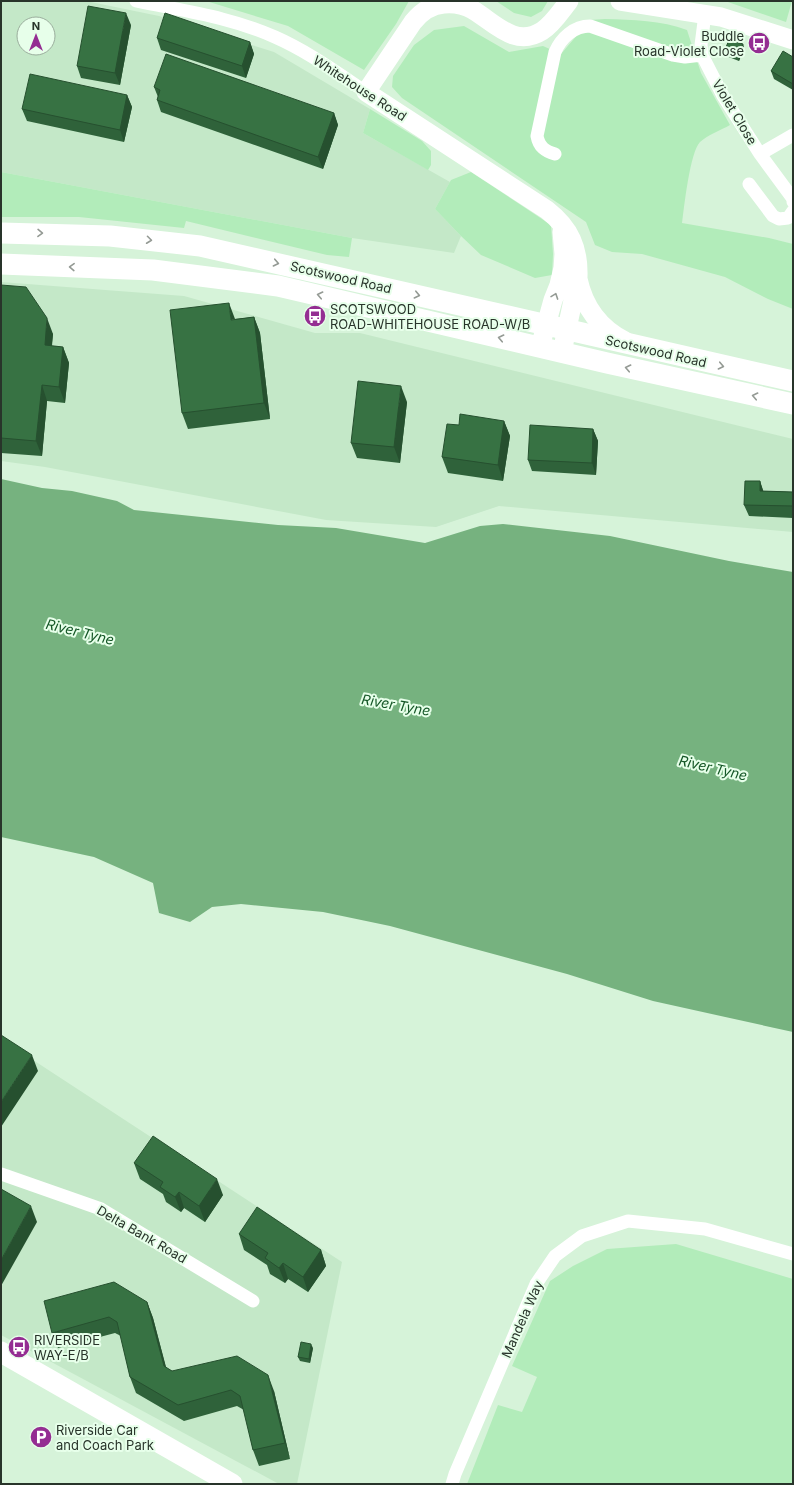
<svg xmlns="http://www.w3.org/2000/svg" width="794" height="1485" viewBox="0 0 794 1485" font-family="Inter,sans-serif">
<rect width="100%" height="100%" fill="#d6f3d9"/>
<path fill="#c4e8c8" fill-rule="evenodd" d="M1,1H86L159,16L274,52L370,109L363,133L450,182L435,209L461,236L454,253L352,238L1,172ZM24,24H48V48H24Z
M1,282L184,296L315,333H360L793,439V532L499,506L436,527L326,520L45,467L1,461Z
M1,1039L342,1262L297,1484H279L1,1335Z"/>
<path fill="#b2ecba" d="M206,1H409L396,24L364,70L288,26Z
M496,1H548L542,11L531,17L514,13Z
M725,1H792L786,22Z
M605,19C633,20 661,20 687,30L701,73L730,125C721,130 708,135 700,142C690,152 684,207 682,223L769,238L793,244V309L768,299L725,277L642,254L612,252L595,245L586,222L402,98L392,87L393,76L414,45L434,30L464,26L509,52L543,46L561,54L590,20Z
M370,109L422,141L431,151V165L428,170L363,133Z
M1,172L352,238L349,257L327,255L186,221L184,228L79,217H1Z
M471,172L551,225L553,254L552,275L535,278L481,255L461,236L435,209L451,180Z
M676,1244L793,1279V1484H467L498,1405L522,1412L537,1377L512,1366L550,1281L573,1266L607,1249Z"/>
<path fill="#76b27f" d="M1,479L42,488L72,491L117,501L134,510L278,525L336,528L425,543L480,526L503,524L610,536L729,561L793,572V1032L653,1001L567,974L390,926L323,912L241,904L212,907L190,922L159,913L153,883L94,857L1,837Z"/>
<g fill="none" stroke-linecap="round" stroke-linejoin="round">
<path stroke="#fff" stroke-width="13" d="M136,1C183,11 231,17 275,37C307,51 336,72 366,92
M705,14L701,45L702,55L723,96L760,154L793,199V202
M555,154C545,151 539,147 537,136L555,52C561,38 574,26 590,26L673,55L685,57L702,55
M760,154L793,135
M749,184L773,216L779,219L788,218L793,211
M1,1174L101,1209L253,1301
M452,1484L455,1474L536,1284L555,1256L582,1236L628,1221L705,1229L793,1254"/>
<path stroke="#fff" stroke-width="19" d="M620,1L721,17L793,40
M578,279C584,307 599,328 625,341
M540,347L553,300L559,285L563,268L564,254L562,232
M562,352L578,277C579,248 570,228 547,210L366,92L413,22C421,12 430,5 444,4C454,3 464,5 473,10C495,23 515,48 542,31C553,24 561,11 569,1"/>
<path stroke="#fff" stroke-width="21" d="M1,233L110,236L200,246L793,381
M1,264L153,270L278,286L607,363L793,404
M1,1352L232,1484"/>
</g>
<path fill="#2f623a" d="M131,25L120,85L81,78L77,66Z
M157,38L250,42L254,54L246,78L161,50Z
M743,44L744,48L739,61L726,56L724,52Z
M793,57V90L774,79L771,71Z
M154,87L334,113L338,125L323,169L161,112L157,100L158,97Z
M127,95L132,107L124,142L27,121L22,109Z
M1,285L53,334L52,346L63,347L69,363L65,403L47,401L42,456L1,453Z
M254,317L260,333L270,419L188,429L182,413L235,319Z
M407,402L400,463L357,458L351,443Z
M504,421L510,436L503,481L448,473L442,457L459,425Z
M593,429L598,441L596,475L532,471L528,460Z
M760,481L763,491L793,492V518L749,516L744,505Z
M134,1163L223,1195L205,1222L184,1208L181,1212L166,1202L163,1194L140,1179Z
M239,1234L321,1250L326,1266L308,1292L288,1279L285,1283L270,1274L267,1265L244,1250Z
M147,1302L153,1318L166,1368L172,1371L274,1391L290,1459L259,1466L253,1450L244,1410L237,1406L184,1421L136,1393L130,1377L121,1336L115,1333L58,1348L52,1333Z
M313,1348L310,1363L300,1361L298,1357Z"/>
<path fill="#26502f" d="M126,13L131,25L120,85L115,73Z
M250,42L254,54L246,78L242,66Z
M743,44L744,48L739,61L738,57Z
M127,95L132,107L124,142L120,130Z
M334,113L338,125L323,169L318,157Z
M229,303L235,319L231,320Z
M254,317L260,333L270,419L264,403Z
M47,318L53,334L50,360L45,345Z
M63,347L69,363L65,403L59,387Z
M42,385L47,401L42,456L36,441Z
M401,386L407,402L400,463L394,447Z
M504,421L510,436L503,481L498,465Z
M593,429L598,441L596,475L592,463Z
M760,481L764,493L760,491Z
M32,1055L38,1071L1,1127V1102Z
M217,1179L223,1195L205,1222L199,1206Z
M179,1192L184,1208L181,1212L175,1197Z
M31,1206L37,1222L1,1286V1260Z
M321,1250L326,1266L308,1292L303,1277Z
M283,1263L288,1279L285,1283L279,1268Z
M147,1302L153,1318L170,1382L164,1366Z
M311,1344L313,1348L310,1363L309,1359Z
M268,1375L274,1391L290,1459L285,1443Z"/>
<path fill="#377243" stroke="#26502f" d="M88,6L126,13L115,73L77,66Z
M165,13L250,42L242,66L157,38Z
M729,40L743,44L738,57L724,52Z
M783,51L793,57V84L771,71Z
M166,54L334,113L318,157L157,100L160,90L154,87Z
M30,74L127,95L120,130L22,109Z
M1,285L26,287L47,318L45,345L63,347L59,387L42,385L36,441L1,438Z
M229,303L231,320L254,317L264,403L182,413L170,310Z
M358,381L401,386L394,447L351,443Z
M460,414L504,421L498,465L442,457L447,424L459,425Z
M530,425L593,429L592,463L528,460Z
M745,481H760V491L793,492V506L744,505Z
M1,1035L32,1055L1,1102Z
M153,1136L217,1179L199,1206L179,1192L175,1197L160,1187L163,1182L134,1163Z
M1,1189L31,1206L1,1260Z
M257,1207L321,1250L303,1277L283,1263L279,1268L265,1258L268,1253L239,1234Z
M114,1282L147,1302L164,1366L172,1371L237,1356L268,1375L285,1443L253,1450L240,1396L231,1390L178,1405L130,1377L117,1322L109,1317L52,1333L44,1301Z
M301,1342L311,1344L309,1359L298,1357Z"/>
<defs><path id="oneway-chevron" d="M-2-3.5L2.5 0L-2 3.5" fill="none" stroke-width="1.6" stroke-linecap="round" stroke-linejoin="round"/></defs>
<g stroke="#949a94">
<use href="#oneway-chevron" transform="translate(40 233) rotate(1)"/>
<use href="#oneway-chevron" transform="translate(149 240) rotate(7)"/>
<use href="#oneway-chevron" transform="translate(276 263) rotate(12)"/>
<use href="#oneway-chevron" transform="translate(72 267) rotate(-178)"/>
<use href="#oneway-chevron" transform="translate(320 295) rotate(-168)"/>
<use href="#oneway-chevron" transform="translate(417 295) rotate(13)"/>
<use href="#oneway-chevron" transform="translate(555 296) rotate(-70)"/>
<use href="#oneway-chevron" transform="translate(501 338) rotate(-168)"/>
<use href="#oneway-chevron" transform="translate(721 366) rotate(12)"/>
<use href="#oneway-chevron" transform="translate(628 368) rotate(-168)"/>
<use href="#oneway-chevron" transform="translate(755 396) rotate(-168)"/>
</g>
<defs>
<g id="bus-disc" transform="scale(1.15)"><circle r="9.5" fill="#942d92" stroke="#e7ffea"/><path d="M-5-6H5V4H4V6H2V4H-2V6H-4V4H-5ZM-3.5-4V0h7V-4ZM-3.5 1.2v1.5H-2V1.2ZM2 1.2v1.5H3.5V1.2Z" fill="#fff"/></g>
<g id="parking-disc" transform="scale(1.15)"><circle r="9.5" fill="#942d92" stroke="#e7ffea"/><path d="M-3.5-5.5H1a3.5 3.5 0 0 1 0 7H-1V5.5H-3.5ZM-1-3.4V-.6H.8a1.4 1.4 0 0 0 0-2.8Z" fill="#fff"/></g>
</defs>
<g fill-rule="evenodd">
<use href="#bus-disc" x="759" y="43"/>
<use href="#bus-disc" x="315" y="316"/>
<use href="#bus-disc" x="19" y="1347"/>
<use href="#parking-disc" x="41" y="1437"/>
</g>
<g text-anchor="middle" stroke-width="4" stroke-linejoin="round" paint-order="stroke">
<g font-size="13" fill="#28342a" stroke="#e7ffea" text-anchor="start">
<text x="744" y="41" text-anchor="end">Buddle<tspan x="744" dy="15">Road-Violet Close</tspan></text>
<text x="330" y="314">SCOTSWOOD<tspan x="330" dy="15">ROAD-WHITEHOUSE ROAD-W/B</tspan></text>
<text x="34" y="1345">RIVERSIDE<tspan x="34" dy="15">WAY-E/B</tspan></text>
<text x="56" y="1435">Riverside Car<tspan x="56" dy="15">and Coach Park</tspan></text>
</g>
<g font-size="13" fill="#28342a" stroke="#e7ffea">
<text transform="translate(360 88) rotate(33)" y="5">Whitehouse Road</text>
<text transform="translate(735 112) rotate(59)" y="5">Violet Close</text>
<text transform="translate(341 277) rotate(13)" y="5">Scotswood Road</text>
<text transform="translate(656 351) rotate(13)" y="5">Scotswood Road</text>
<text transform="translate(142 1234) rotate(30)" y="5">Delta Bank Road</text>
<text transform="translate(522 1319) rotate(-66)" y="5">Mandela Way</text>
</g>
<g font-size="14" font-style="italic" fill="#155727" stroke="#e7ffea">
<text transform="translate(80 632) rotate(14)" y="5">River Tyne</text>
<text transform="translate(396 705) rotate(10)" y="5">River Tyne</text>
<text transform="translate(713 768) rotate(13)" y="5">River Tyne</text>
</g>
</g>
<rect width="794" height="1485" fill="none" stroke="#28342a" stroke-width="4"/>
<g transform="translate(36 36)"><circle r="19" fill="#e7ffea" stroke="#9bae9d"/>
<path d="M0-3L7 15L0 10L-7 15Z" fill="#942d92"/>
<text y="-6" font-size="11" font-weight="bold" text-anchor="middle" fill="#28342a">N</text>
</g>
</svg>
